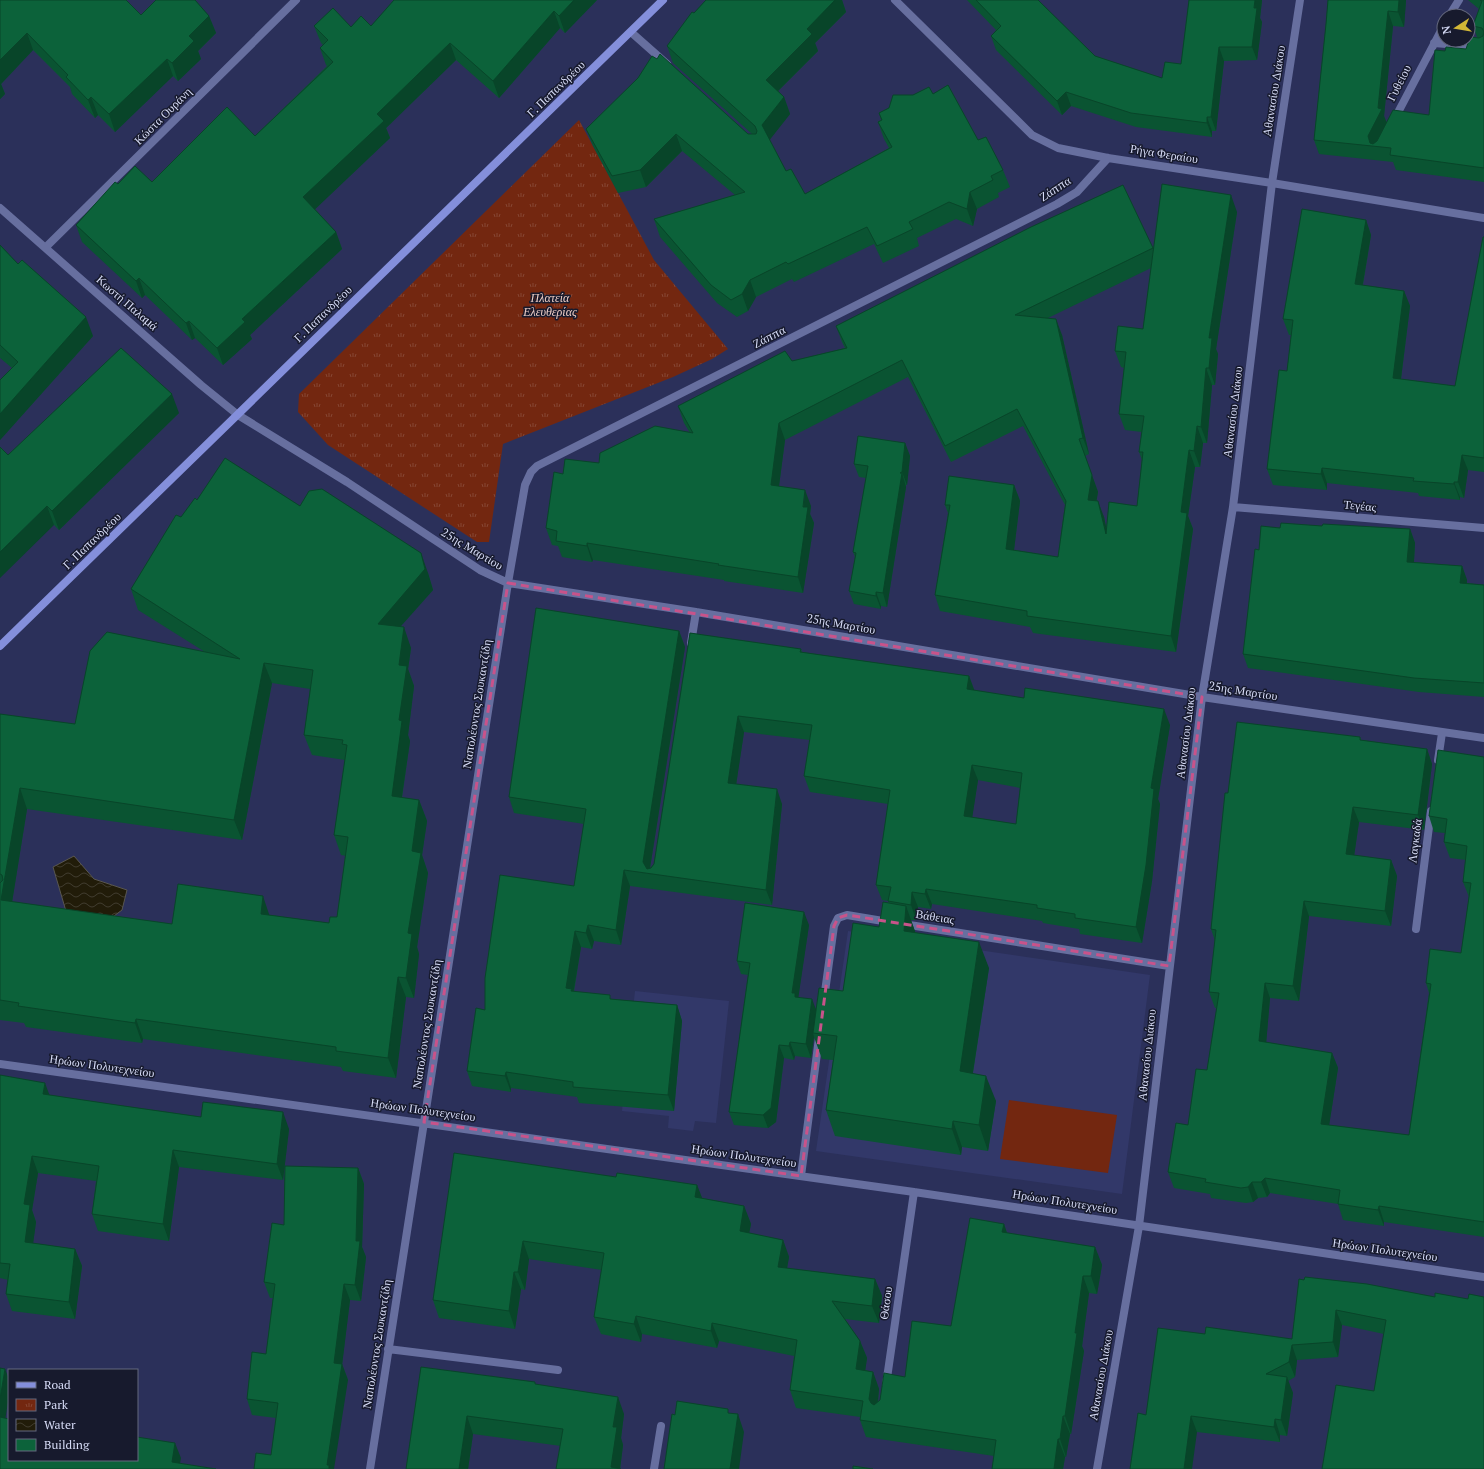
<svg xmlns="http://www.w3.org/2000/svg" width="1484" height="1469" viewBox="0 0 1484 1469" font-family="'PT Serif',serif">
<defs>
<pattern id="park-tufts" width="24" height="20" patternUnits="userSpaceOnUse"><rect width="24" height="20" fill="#732710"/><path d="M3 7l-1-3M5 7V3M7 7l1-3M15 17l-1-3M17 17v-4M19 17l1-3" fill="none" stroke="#864634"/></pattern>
<pattern id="water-waves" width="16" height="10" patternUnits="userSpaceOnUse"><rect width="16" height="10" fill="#211c09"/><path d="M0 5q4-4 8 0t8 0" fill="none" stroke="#403c2e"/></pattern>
</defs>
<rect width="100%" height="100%" fill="#2b305a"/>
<path fill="#323869" d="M848,931L1150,975L1122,1194L816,1151Z
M635,991L729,1001L716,1123L695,1121L693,1131L668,1128L669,1116L622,1111Z"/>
<path fill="url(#park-tufts)" d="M579,120L654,260L728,349L712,359L673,377L503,444L489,542H477L328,445L298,412L299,394Z"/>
<path fill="#732710" d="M1009,1100L1117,1115L1108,1173L1000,1159Z"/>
<path fill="url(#water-waves)" stroke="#585650" d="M74,856L94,879L127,890L122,910L102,925L68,918L53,867Z"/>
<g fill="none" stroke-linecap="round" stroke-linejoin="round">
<path stroke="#676f9f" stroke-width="8" d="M895,0L1032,135L1058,148L1108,158L1272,183L1484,218
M1449,16L1459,0
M632,33L667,64
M1434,43L1484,47
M1394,120L1444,25
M0,208L201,385L238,415L347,482L480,570L508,583L696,612L1202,697L1484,738
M46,247L296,0
M1233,507L1484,528
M691,643L696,612
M1438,760L1442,733
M903,924L1169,966
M1416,929L1431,811
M824,999L834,926L838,918L847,915L889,922
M0,1064L914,1192L1484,1277
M801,1176L819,1038
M388,1349L558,1370
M886,1385L914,1192
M370,1469L508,583L525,485L531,472L537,466L1057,204L1077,192L1108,158
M654,1469L661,1426
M1097,1469L1139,1226L1202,697L1233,507L1272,183L1300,0"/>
<path stroke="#848fdb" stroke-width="8" d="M0,646L663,0"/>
</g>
<path fill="#0a5432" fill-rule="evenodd" d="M0,0L141,15L209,16L216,33L198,51L201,59L178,81L173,76L115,132L98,115L95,118L72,94L70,87L33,50L1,84L5,94L0,99Z
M597,0L565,33L560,28L499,98L456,60L386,128L390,138L315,209L336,232L342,249L250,335L252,339L223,365L195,338L192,340L145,295L142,298L82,242L76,225L118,184L152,182L255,136L327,66L326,65L320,48L323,45L321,43L314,26L351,27L371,26Z
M706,0H842L846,12L815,43L818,51L778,91L784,97L790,114L769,140L786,171L805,194L889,148L884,139L878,122L881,120L879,113L913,95L933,94L978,140L1003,170L1010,187L998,193L999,197L977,209L973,226L956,219L917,238L919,246L883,263L874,244L794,282L792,279L756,297L748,311L737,317L717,303L660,237L654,219L735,195L682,151L646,187L618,193L593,146L586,129L752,134L673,63L667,46L694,13Z
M967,0H1038L1095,56L1162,78L1181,64L1189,0H1262L1260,18L1262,22L1257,60L1224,61L1216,131H1212V137L1136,127L1071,106L1062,115L996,50L991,36L996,30Z
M1328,0H1406L1404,27L1393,26L1384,116L1387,123L1429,115L1445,51L1466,49L1477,37L1473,26L1479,9L1468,0H1484V182L1396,170L1393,162L1319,154L1314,140L1326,24Z
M1237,212L1216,349L1218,354L1215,385H1212L1207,443H1203L1200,467H1195L1188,516L1193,529L1176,652L1033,633L1030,627L940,611L935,595L948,513L945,505L1014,485L1020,501L1014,550L1058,557L1065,505L1023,426L951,462L908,377L785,440L779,486L811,506L810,514L814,523L803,593L724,581V580L593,560L592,562L562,557L558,546L552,545L546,528L563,474L599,463L690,433L684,423L678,406L792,361L845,348L842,342L836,326L1153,248L1154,251ZM1151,268L1143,329L1115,351L1121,367L1124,368L1119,414L1125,430L1142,432L1139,452L1142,460L1137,506L1106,528L1104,517L1096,501L1098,492L1085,456L1089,454L1062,335L1048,318Z
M1366,220L1371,235L1363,285L1404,291L1410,306L1401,379L1455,386L1484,237V472L1468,470L1464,498L1460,497V500L1419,496L1418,493L1327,483V490L1273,485L1267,469L1287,371L1291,335H1289L1283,319Z
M0,245L18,264L93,336L0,440V380L12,368L0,358Z
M179,413L59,530L54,525L8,455Z
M905,443L910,456L907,485H906V487L887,607L881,606V609L854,604L849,591L855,557L853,552L866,478L859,477L854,464Z
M197,500L300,506L428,573L433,590L400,627L411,648L408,669L414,686L408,735L410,741L402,798L419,800L427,821L422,855L428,873L417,947L419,954L414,998L406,997L396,1078L343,1071L341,1067L143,1039L142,1043L26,1027L24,1023L0,1020V714L75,724L205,652L138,610L131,589L181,517ZM272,683L310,689L304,735L312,755L345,760L334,835L341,855L346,856L337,917L329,923L270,915L172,924L12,902L27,809L242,840Z
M1322,526L1410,529L1415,543L1414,562L1462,566L1467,580V583L1484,585V697L1419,692L1248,668L1243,654L1259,550L1280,528Z
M679,631L685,647L650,868L654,864L690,633L801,649L802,652L969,676L974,690L1170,725L1158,799L1160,804L1152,881L1142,943L1080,934L1079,929L1043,923L1042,921L932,904L931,909L918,907L916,920H911L915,932L989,968L973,1073L996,1101L988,1151L962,1147L961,1155L835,1136L826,1110L833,1060L822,1059L814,1037L811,1058L795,1056L794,1060L784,1058L776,1122L768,1128L734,1125L729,1112L748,975L741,974L737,961L809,925L798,997L816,1009L843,991L879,927L889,903L888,901L882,900L876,885L888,804L810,792L804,776L810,740L744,732L736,784L782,804L772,905L630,886L621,945L594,941L592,949L581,947L574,992L612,999L677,1005L682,1021L674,1111L579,1103L577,1097L511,1088V1092L472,1086L467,1071L485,1010L574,886L584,824L514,813L509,797ZM978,780L1020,788L1016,824L972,817Z
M1360,737L1361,740L1427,749L1432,764L1424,830L1359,822L1354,856L1391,860L1397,876L1391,926L1309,916L1299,1001L1270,998L1266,1042L1332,1053L1338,1068L1329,1125L1409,1135L1429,993L1426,983L1461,953L1469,897L1463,882L1466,860L1450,858L1444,842L1445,833L1434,832L1429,816L1484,757V1237L1384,1222V1226L1343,1220L1338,1204L1270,1193L1267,1197L1258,1198L1253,1202L1246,1203L1211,1198L1210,1194L1174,1188L1168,1172L1188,1125L1207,1070L1217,1008H1215L1209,992L1215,941L1211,929L1228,793Z
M0,1075L49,1095L117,1105L289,1129L283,1180L179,1167L169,1241L98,1231L92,1214L96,1181L38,1173L32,1210L36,1222L33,1243L75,1249L82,1266L75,1319L12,1311L6,1294L8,1280L0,1278Z
M358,1168L364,1184L362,1247L366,1257L361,1301L350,1300L342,1364L348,1380L271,1455L276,1418L252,1415L247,1399L266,1354L273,1298H270L264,1282L284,1225Z
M616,1177L697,1185L702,1198L744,1206L751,1224L749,1233L783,1240L789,1257L787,1268L875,1279L882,1296L879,1323L845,1319L860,1341L867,1358L865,1370L873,1372L879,1389L878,1402L905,1377L951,1326L1004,1224L1007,1233L1095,1247L1102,1265L1097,1294L1089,1293L1082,1346L1084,1351L1071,1434H1070L1066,1457H1065L1063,1469H992L994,1456L866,1437L860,1420V1417L796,1408L790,1390L794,1356L719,1341L717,1348L642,1334L641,1342L601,1334L594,1317L602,1270L529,1259L525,1290L521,1289L515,1329L439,1318L433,1300Z
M1299,1279L1435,1297L1468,1299L1484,1297L1374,1391L1384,1334L1342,1325L1338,1357L1297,1360L1295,1377L1288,1381L1293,1393L1287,1436L1280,1435V1442L1197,1432L1146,1415L1205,1334L1292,1339Z
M421,1367L536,1384L624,1414L621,1438L623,1445L620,1469L561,1446L473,1434L468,1469H406Z"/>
<path fill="#084529" d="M574,0H597L565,33L559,16Z
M835,0H842L846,12L815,43L818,51L772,97L766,80L807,29Z
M1255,0H1262L1260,18L1262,22L1257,60L1252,47Z
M1399,0H1406L1404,27L1398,12Z
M554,11L560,28L499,98L493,81Z
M1388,11L1393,26L1384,116L1387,124L1375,146H1371L1368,136L1378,108Z
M209,16L216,33L198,51L201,59L178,81L172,63L189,36Z
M27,33L33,50L1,84L5,94L0,99V60Z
M450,43L456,60L386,128L390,138L310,214L303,197L377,114Z
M1219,47L1224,61L1216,131L1211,117Z
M167,59L173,76L115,132L109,114Z
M1066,92L1071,106L1062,115L1057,101Z
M91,97L98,115L95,118L88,100Z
M784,97L790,114L768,142L762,125Z
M1207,117L1212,131V137L1207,123Z
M676,134L682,151L646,187L640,170Z
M970,192L977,209L973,226L967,209Z
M1231,195L1237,212L1216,349L1218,354L1215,385L1209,368V338Z
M1366,220L1371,235L1360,300L1355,284Z
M336,232L342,249L250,335L252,339L223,365L217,348L242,319Z
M139,278L145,295L142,298L136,281Z
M750,280L756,297L748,311L742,294Z
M1404,291L1410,306L1399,394L1393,378Z
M86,317L93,336L0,440V414Z
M1056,319L1062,335L1089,454L1083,438Z
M189,321L195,338L192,340L186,323Z
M1206,368L1212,385L1207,443L1201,427Z
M172,394L179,413L59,530L52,511Z
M779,423L785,440L777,501L771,485Z
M1197,426L1203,443L1200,467L1194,451Z
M1079,439L1098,492L1094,516L1088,500Z
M905,443L910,456L907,485L902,472Z
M1189,450L1195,467L1188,516L1193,529L1176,652L1171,636L1181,512Z
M1462,455L1468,470L1464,498L1458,482Z
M1322,468L1327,483V490L1321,474Z
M902,473L906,487L887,607L883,593Z
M1454,482L1460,497V500L1454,484Z
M1014,485L1020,501L1012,566L1006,549Z
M805,490L811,506L810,514L814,523L803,593L798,577Z
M1098,501L1104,517L1111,550L1106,534Z
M47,506L54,525L0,578V552Z
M1410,529L1415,543L1413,576L1407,562Z
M587,543L593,560L592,562L587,546Z
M421,553L428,573L433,590L385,644L378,624Z
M1462,566L1467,580L1466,597L1460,583Z
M876,592L881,606V609L876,596Z
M404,627L411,648L408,669L414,686L408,735L410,741L399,816L392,796L399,720V665Z
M679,631L685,647L649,874L643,862Z
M264,663L272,683L242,840L234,820Z
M969,676L975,692L967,689Z
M1164,709L1170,725L1158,799L1160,804L1152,881L1142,943L1136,927L1151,788Z
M738,716L744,732L734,799L728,783Z
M1427,749L1432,764L1424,830L1418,815Z
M972,765L978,780L970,832L964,816Z
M20,788L27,809L9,921L1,900Z
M777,789L782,804L772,905L766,890Z
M419,800L427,821L422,855L428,873L417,947L419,954L414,998L406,978L412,851Z
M1353,807L1359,822L1352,870L1346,854Z
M1391,860L1397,876L1391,926L1385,911Z
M624,870L630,886L621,945L616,930Z
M926,889L932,904L931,909L925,894Z
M912,892L918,907L916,920L911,905Z
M263,896L270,917L261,914Z
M1304,901L1309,916L1299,1001L1293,986Z
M906,906L915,931L913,956L904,931Z
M804,912L809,925L798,1000L792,993Z
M588,925L594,941L592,949L586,933Z
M575,931L581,947L573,994L566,988Z
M979,942L989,968L969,1097L960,1071Z
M398,977L406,997L396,1078L388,1058Z
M1265,983L1270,998L1265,1057L1259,1041Z
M812,999L817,1012L813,1033L814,1037L811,1058L806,1044Z
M677,1005L682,1021L674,1111L668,1095Z
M136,1019L143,1039L142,1043L135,1023Z
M790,1042L795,1056L794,1060L789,1046Z
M779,1045L784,1058L776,1122L768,1128L763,1115Z
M1332,1053L1338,1068L1327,1139L1321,1124Z
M506,1072L511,1088V1092L505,1076Z
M986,1076L996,1101L988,1151L979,1125Z
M45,1083L51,1099L43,1094Z
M283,1112L289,1129L283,1180L277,1164Z
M953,1121L962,1147L961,1155L952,1129Z
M173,1150L179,1167L169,1241L163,1224Z
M32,1156L38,1173L32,1210L36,1222L31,1259L25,1242L24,1204Z
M358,1168L364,1184L362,1247L366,1257L361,1301L355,1285Z
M1265,1178L1270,1193L1267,1197L1261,1182Z
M1252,1182L1258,1198L1253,1202L1248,1187Z
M697,1185L704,1203L695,1197Z
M744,1206L751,1224L746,1249L740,1231Z
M1379,1206L1384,1222V1226L1378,1210Z
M1004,1224L1010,1242L1002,1232Z
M783,1240L789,1257L784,1285L778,1267Z
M523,1241L529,1259L525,1290L518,1272Z
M1095,1247L1102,1265L1097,1294L1091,1276Z
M75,1249L82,1266L75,1319L69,1302Z
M514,1272L521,1289L515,1329L509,1311Z
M1083,1276L1089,1293L1082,1346L1084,1351L1071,1434L1065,1416L1075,1333Z
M875,1279L882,1296L879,1323L872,1306Z
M344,1284L350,1300L341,1374L342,1364L348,1380L334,1469H328L327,1465L334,1363Z
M1336,1310L1342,1325L1338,1357L1333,1342Z
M636,1316L642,1334L641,1342L634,1324Z
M712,1323L719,1341L717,1348L711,1331Z
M860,1341L867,1358L863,1387L856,1369Z
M1292,1345L1297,1360L1295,1377L1289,1362Z
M5,1369L9,1379V1396L3,1433L0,1425V1399Z
M873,1372L879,1389L876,1417L869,1399Z
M1287,1377L1293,1393L1287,1436L1281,1420Z
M618,1397L624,1414L621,1438L623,1445L620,1469L611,1467L613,1427Z
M738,1414L744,1432L739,1469H730Z
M467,1416L473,1434L468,1469H459Z
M1063,1416L1070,1434L1066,1457L1060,1439Z
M1191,1416L1197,1432L1192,1469H1184Z
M1275,1419L1280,1435V1442L1274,1427Z
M1058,1439L1065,1457L1063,1469H1054Z
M175,1443L181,1458L179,1469L172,1462Z"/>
<path fill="#0c623a" stroke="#084529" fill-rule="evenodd" d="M0,0H126L141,15L156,0H195L209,16L189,36L194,41L172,63L167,59L109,114L91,97L88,100L66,77L68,75L27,33L0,60Z
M394,0H574L559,16L554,11L493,81L450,43L377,114L384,121L303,197L336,232L242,319L245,322L217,348L189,321L186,323L139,278L136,281L76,225L115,182L118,184L135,166L152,182L227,107L255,136L333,62L320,48L328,40L314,26L333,8L351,27L361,16L371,26Z
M706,0H835L807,29L812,34L766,80L784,97L762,125L786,171L791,169L805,194L892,147L878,122L882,120L879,113L889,108L893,95H913L929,87L933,94L948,85L978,140L986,137L1003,170L991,176L993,180L970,192L967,209L949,202L909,222L913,229L877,246L867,227L788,264L786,262L750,280L742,294L731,300L711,285L654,219L745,192L676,134L640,170L612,176L586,129L638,78L652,56L657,59L660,54L748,134H756L757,131L755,126L667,46L692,12L694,13Z
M976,0H1038L1095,56L1162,78L1165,62L1181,64L1189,0H1255L1254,8H1257L1252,47H1219L1211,117H1207V123L1131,113L1066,92L1057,101L991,36L1001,26Z
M1328,0H1399L1398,12L1388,11L1378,108L1382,109L1368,136L1370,143L1373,144L1377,141L1393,110L1429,115L1435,50L1445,51L1446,47L1466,49L1470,37L1479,38L1483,36L1484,32V168L1390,155L1391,148L1314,140L1326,24Z
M1480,0H1484V32L1482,28L1473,26L1482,1Z
M1162,184L1231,195L1209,338H1212L1209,368H1206L1201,427L1197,426L1194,451L1189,450L1181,512L1187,513L1171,636L1027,616V611L935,595L950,505H945L949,476L1014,485L1006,549L1058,557L1066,501L1017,409L945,446L902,360L779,423L771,485L805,490L803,507H808L798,577L718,565L719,564L587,543V546L556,541L557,531L546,528L554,472L563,474L565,459L599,463L600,453L655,426L693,433L678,406L785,351L792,361L847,348L836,326L1031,227L1123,185L1153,248L1015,315L1056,319L1083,438L1079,439L1092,475L1088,500L1098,501L1106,534L1109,502L1137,506L1143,452H1139L1144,416L1119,414L1126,352L1115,351L1118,326L1143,329Z
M1302,209L1366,220L1355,284L1404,291L1393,378L1455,386L1483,237H1484V458L1462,455L1458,482H1454V484L1413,481L1414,478L1322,468L1321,474L1267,469L1279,370L1287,371L1293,320L1283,319Z
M0,245L18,264L22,260L86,317L0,414V380L18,362L0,345Z
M121,348L172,394L52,511L47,506L0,552V447L8,455Z
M858,436L905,443L902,472L900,473H902L883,593L876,592V596L849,591L856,553L853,552L868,466L854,464Z
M225,458L300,506L309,491L322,489L421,553L425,569L378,624L404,627L399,665L407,666L399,720L402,721L392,796L419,800L412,851L421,853L408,933L412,934L406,978L398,977L388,1058L336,1051V1047L136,1019L135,1023L18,1006L19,1003L0,1000V883L3,880L2,875L0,874V714L75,724L90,651L107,632L240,659L131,589L176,515L181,517L195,498L197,500ZM264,663L313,670L304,735L343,740L342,744L347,745L334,835L348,837L337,917H330L329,923L261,914L263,896L178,884L172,924L1,900L20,788L234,820Z
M1281,523L1322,526L1323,524L1410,529L1407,562L1462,566L1460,583L1484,585V683L1414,678L1243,654L1255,549L1259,550L1261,526L1280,528Z
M536,608L679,631L643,862L647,869L651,868L654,864L690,633L801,649L800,652L969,676L967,689L1024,698L1025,688L1164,709L1151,788L1154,789L1146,865L1136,927L1075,918V914L1037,908V905L926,889L925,894L912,892L911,905L888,901L891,887L876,885L890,790L804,776L812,725L738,716L728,783L777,789L766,890L624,870L616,930L588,925L586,933L575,931L566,988L572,989L571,991L610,995V999L677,1005L668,1095L573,1087V1082L506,1072L505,1076L467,1071L476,1008L485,1010V978L500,875L574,886L586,809L509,797ZM972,765L1022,773L1016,824L964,816Z
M1237,722L1360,737V740L1427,749L1418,815L1353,807L1346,854L1391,860L1385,911L1304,901L1293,986L1265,983L1259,1041L1332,1053L1321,1124L1409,1135L1431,984L1426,983L1430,949L1461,953L1471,883L1463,882L1467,846L1444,842L1447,819L1429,816L1438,750L1484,757V1222L1379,1206L1378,1210L1338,1204L1340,1190L1265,1178L1261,1182H1252L1248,1187L1241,1188L1205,1182L1206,1179L1168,1172L1176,1123L1188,1125L1196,1069L1207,1070L1219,993L1209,992L1216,930L1211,929L1225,793H1228Z
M883,902L906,906L904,931L979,942L960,1071L986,1076L979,1125L953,1121L952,1129L826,1110L837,1036L813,1033L819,988L843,991L853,923L879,927Z
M745,903L804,912L792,993H795V997L812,999L806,1044L790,1042L789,1046L779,1045L771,1108L763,1115L729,1112L750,963L737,961Z
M0,1075L45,1083L43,1094L117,1105L201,1117L203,1102L283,1112L277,1164L173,1150L163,1224L92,1214L99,1166L32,1156L24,1204L30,1205L25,1242L75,1249L69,1302L6,1294L10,1264L0,1263Z
M454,1153L616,1177L617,1173L697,1185L695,1197L744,1206L740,1231L783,1240L778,1267L875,1279L872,1306L832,1301L860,1341L856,1369L873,1372L869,1399L871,1403L874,1405L880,1400L884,1373L905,1377L912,1321L951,1326L970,1218L1004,1224L1002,1232L1095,1247L1091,1276H1083L1075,1333H1077L1065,1416H1063L1060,1439H1058L1054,1469H992L996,1440L860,1420L863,1401L790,1390L797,1340L712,1323L711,1331L636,1316L634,1324L594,1317L604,1253L523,1241L518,1272H514L509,1311L433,1300Z
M285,1166L358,1168L356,1241H360L355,1285L344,1284L334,1363L342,1364L327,1465H329V1469H254L256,1453L271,1455L278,1403L247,1399L252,1352L266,1354L275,1284L264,1282L272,1223L284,1225Z
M1305,1277L1367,1284L1435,1297V1293L1468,1299L1469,1294L1484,1297V1469H1322L1336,1385L1374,1391L1386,1320L1336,1310L1333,1342L1292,1345L1289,1362L1266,1374L1287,1377L1281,1420L1275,1419L1274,1427L1191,1416L1184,1469H1130L1138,1413L1146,1415L1158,1328L1205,1334L1206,1327L1292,1339L1299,1279L1304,1280Z
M421,1367L535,1382V1384L618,1397L613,1427H617L611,1467L621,1469H556L563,1429L467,1416L459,1469H406Z
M0,1368L5,1369L0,1399Z
M677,1401L728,1409V1413L738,1414L730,1469H664L672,1414L675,1415Z
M0,1417L9,1419V1460H137V1437L175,1443L172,1462L216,1469H0Z
M853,1466L873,1469H853Z"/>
<path fill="none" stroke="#c8538a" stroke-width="3" stroke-dasharray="8 5" stroke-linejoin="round" d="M508,583L1202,697L1169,966L847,915L838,918L834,926L801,1176L424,1122Z"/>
<g text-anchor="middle" stroke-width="3" stroke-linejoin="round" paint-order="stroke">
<g font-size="12" fill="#d7dcf7" stroke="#171a2d">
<text transform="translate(1399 83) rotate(-63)" y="4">Γυθείου</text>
<text transform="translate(556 89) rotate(-44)" y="4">Γ. Παπανδρέου</text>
<text transform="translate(1274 91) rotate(-81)" y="4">Αθανασίου Διάκου</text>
<text transform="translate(163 116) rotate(-45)" y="4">Κώστα Ουράνη</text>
<text transform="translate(1164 154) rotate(9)" y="4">Ρήγα Φεραίου</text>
<text transform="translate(1055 189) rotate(-33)" y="4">Ζάππα</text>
<text transform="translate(127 303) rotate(41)" y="4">Κωστή Παλαμά</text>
<text transform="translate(323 314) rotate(-44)" y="4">Γ. Παπανδρέου</text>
<text transform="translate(769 337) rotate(-27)" y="4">Ζάππα</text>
<text transform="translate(1233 412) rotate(-83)" y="4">Αθανασίου Διάκου</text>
<text transform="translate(1360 506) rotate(5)" y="4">Τεγέας</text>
<text transform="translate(92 541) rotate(-44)" y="4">Γ. Παπανδρέου</text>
<text transform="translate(472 549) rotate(31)" y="4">25ης Μαρτίου</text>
<text transform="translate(841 624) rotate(10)" y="4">25ης Μαρτίου</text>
<text transform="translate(1243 691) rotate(9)" y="4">25ης Μαρτίου</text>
<text transform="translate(477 704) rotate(-81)" y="4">Ναπολέοντος Σουκαντζίδη</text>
<text transform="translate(1186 733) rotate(-83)" y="4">Αθανασίου Διάκου</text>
<text transform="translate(1415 841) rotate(-83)" y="4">Λαγκαδά</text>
<text transform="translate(935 917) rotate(9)" y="4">Βάθειας</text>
<text transform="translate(427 1024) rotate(-81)" y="4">Ναπολέοντος Σουκαντζίδη</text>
<text transform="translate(1147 1055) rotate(-84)" y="4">Αθανασίου Διάκου</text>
<text transform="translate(102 1066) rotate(8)" y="4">Ηρώων Πολυτεχνείου</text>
<text transform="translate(423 1110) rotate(8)" y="4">Ηρώων Πολυτεχνείου</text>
<text transform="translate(744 1156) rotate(8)" y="4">Ηρώων Πολυτεχνείου</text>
<text transform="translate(1065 1202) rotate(9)" y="4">Ηρώων Πολυτεχνείου</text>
<text transform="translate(1385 1250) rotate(8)" y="4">Ηρώων Πολυτεχνείου</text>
<text transform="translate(886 1303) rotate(-82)" y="4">Θάσου</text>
<text transform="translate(377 1344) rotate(-81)" y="4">Ναπολέοντος Σουκαντζίδη</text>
<text transform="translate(1101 1375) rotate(-80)" y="4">Αθανασίου Διάκου</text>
</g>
<g font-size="12" font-style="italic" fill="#efcec5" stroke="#171a2d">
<text x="550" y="302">Πλατεία<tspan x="550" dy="14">Ελευθερίας</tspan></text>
</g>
</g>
<rect x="8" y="1369" width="130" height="92" fill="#171a2d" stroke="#64687e"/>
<rect x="16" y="1382" width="20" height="6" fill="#848fdb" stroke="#64687e"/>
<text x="44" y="1389" font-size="12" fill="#d7dcf7">Road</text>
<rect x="16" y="1399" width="20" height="12" fill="url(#park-tufts)" stroke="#64687e"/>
<text x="44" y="1409" font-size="12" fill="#d7dcf7">Park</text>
<rect x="16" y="1419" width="20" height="12" fill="url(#water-waves)" stroke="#64687e"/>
<text x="44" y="1429" font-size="12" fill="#d7dcf7">Water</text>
<rect x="16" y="1439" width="20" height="12" fill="#0c623a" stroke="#64687e"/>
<text x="44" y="1449" font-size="12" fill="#d7dcf7">Building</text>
<g transform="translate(1456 28) rotate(258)"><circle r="19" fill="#171a2d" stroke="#64687e"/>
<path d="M0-3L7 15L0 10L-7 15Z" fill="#d2b736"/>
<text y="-6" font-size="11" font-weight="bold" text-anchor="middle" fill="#d7dcf7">N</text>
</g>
</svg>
